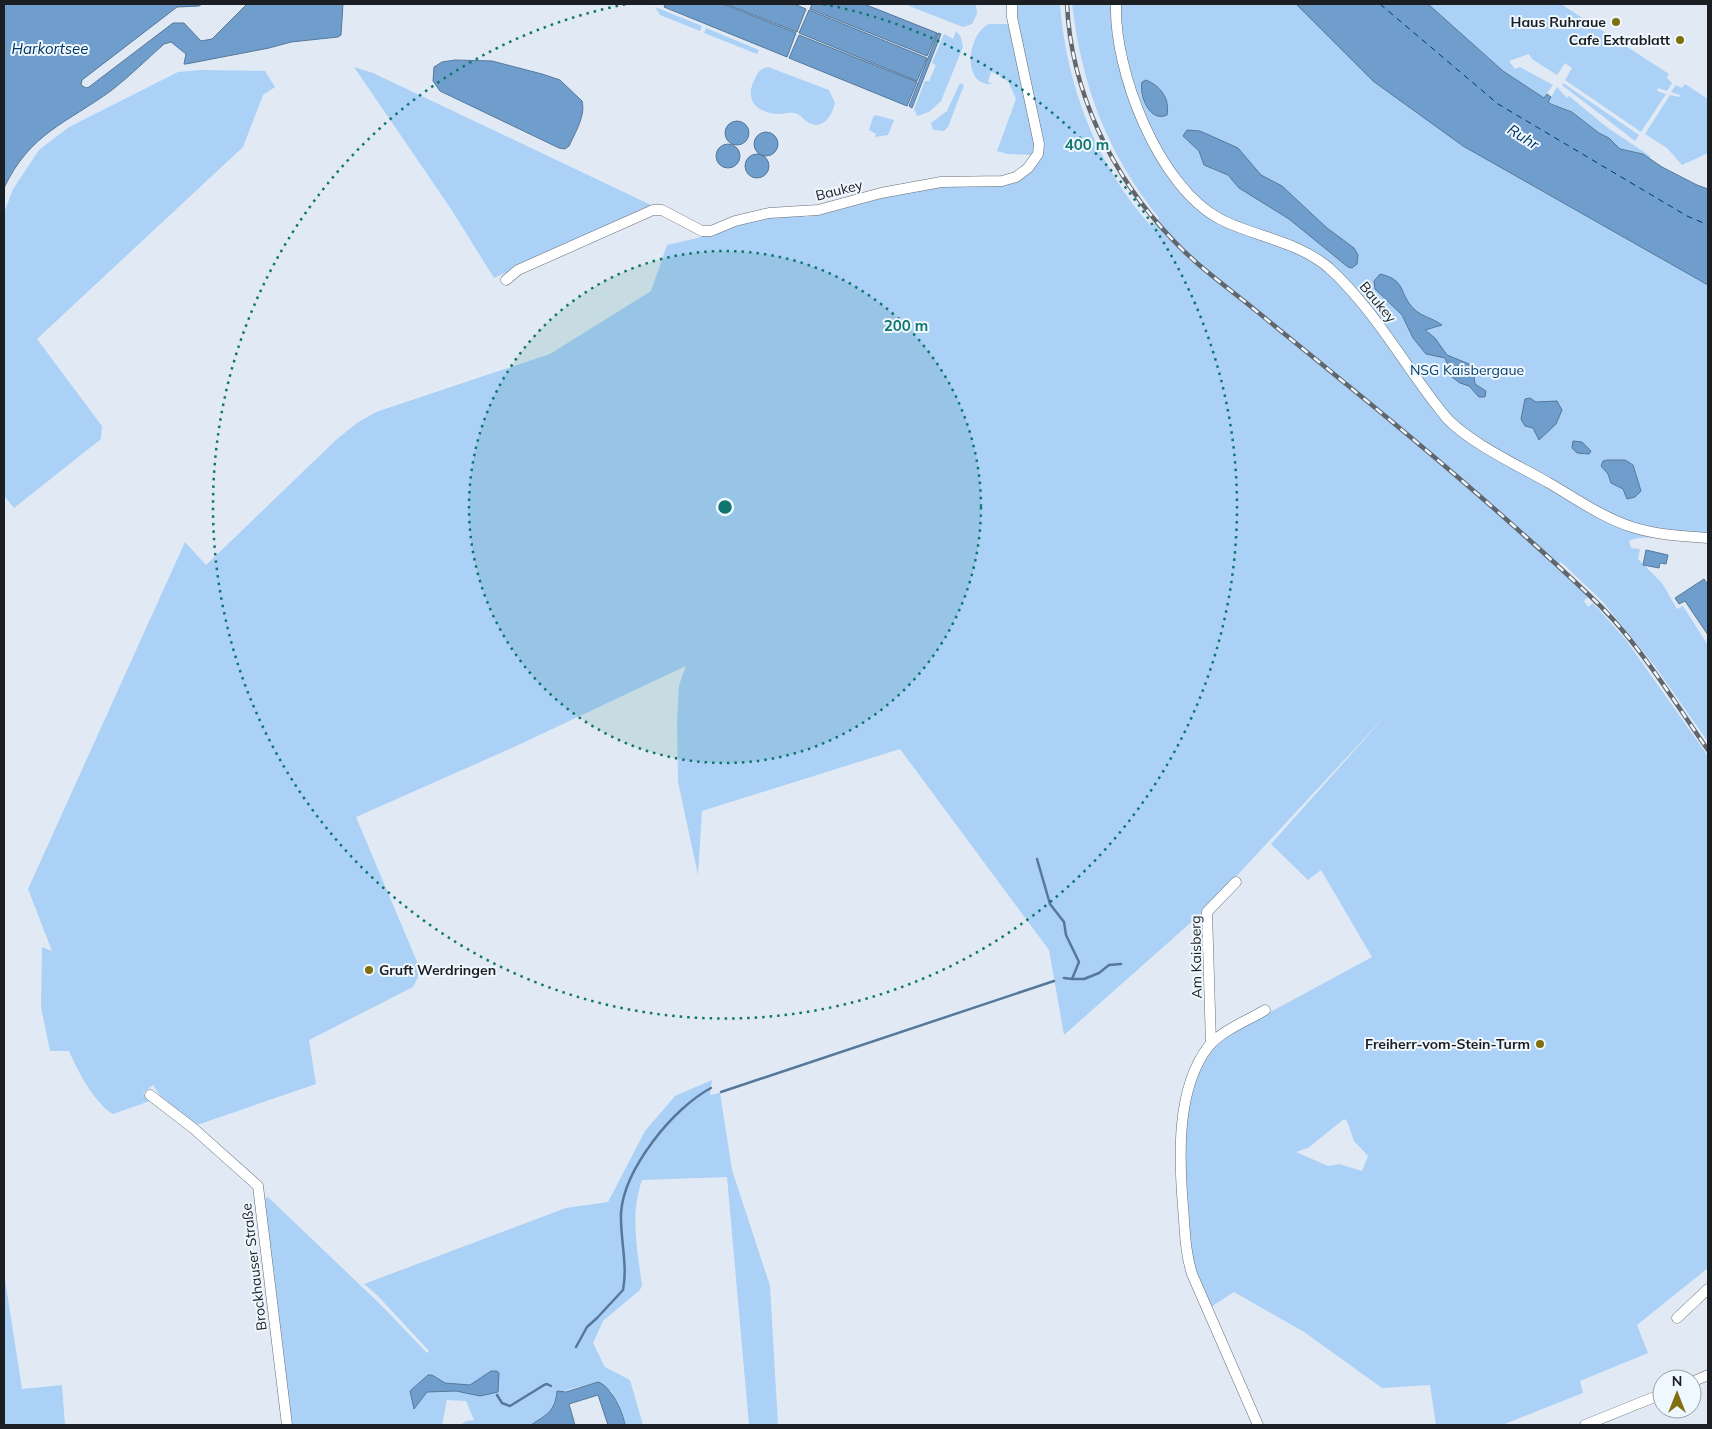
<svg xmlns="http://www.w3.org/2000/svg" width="1712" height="1429" viewBox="0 0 1712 1429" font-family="Mulish,sans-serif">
<rect width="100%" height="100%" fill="#e1eaf4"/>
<path fill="#abd1f7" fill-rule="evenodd" d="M904,4H976L977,14L972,24L963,27Z
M1016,4H1060C1066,84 1097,167 1152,227L1159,218C1107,153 1082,87 1072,4H1314L1708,270V533C1696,535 1684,538 1672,539C1655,540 1646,534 1629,541L1631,548L1640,549L1638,559L1662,583L1677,609L1683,606L1708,645V742L1654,665L1602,601L1561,562L1555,566L1588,597L1584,601L1588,607L1593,603L1626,640L1708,756V1268L1637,1325L1648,1353L1580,1381L1583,1393L1502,1425H1436L1430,1385L1382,1388L1304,1332L1234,1292L1211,1307L1193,1275L1181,1144L1193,1079L1219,1040L1372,957L1321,870L1308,880L1271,844L1388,713L1205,910L1064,1035L1049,950L900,749L702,811L698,875L678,782L677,720L679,685L686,666L514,747L356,817L418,964V977L413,987L309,1040L316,1084L194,1126L161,1097L153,1085L143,1093L150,1101L113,1114C95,1104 77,1070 69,1051H50L41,1007L42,947L52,951L28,889L185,542L206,565L337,439L357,423L376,412L550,354L651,291L667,245C683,241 701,238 716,232C744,220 777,212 807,217L942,183L1003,182L1040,155L1016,16ZM1344,1119L1347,1121L1354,1141L1368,1156L1362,1171L1339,1164L1328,1166L1296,1152L1308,1148Z
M1428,4H1561L1669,74L1667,78L1672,83L1667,91L1658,88L1657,91L1666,94L1641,132L1565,80L1572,68L1565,63L1557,75L1532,59L1529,54L1509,61L1515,69L1520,67L1553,85L1544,98L1503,71Z
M655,7L702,26L700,31L660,15Z
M989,24H1009L1036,133L1034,155L1007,154L997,151L1016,99L1008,81L1000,77V75L991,72L988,82L993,84C960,87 968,33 989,24Z
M706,28L759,50L757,54L704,33Z
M956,31L961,37L963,47L941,101L929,112L917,116L914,109L925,81H929L936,65L932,63L944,34L953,39Z
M354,67L373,73L651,205L494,278L451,209Z
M768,67L829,90L835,103C832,115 824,130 809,123C802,119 802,115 794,113C788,112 784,114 778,114C759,113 745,102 753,83C757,74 758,69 768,67Z
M200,70L265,71L275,87L263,95L243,147L37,339L102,426L101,439L14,508L4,496V213L13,189L39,150L69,127L178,72Z
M960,83L964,85L948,127L944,131L933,130L931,123L947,111Z
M1563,83L1639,135L1635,141L1562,85Z
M1685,84L1708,99V153L1682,165L1667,148L1645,134L1670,95L1680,97V95L1671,92L1676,85L1682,88Z
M1557,87L1567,98L1569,96L1608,128L1650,156V159L1643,154L1620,149L1609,138L1599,133L1573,112L1548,102Z
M876,115L894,120L888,135L875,137L876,134L869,130L873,117Z
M712,1080L710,1095L720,1093L732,1170L770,1286L778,1425H749L727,1177L642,1180C630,1214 637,1250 642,1285L640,1290L603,1321L593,1343L605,1367L630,1380L643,1425H625L612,1392L598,1382L556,1393C558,1408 545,1419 532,1425C520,1429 475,1425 460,1425L466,1421L474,1420L466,1401L447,1400L442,1425H291L264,1199L268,1197L271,1200L381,1305L427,1353L429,1351L378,1296L364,1284L566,1208L608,1202L645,1131L675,1096Z
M4,1273L22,1389L62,1385L65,1425H4Z"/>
<path fill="#6f9ecd" stroke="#56789a" d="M4,4H202L199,6L177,7L82,80L81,85L86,88L89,87L173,23H184L201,41L212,39L247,4H343L341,35L338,37L291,42L269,48L186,64H184L186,54L171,42L164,44C147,59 130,76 112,90C67,123 30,133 4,188Z
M665,4H723L796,33L787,57L664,7Z
M726,4H794L806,9L797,32Z
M812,4H864L937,33L927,56L810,9Z
M1296,4H1428L1503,71L1544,98L1547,94L1551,97L1548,102L1551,104L1572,112L1599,133L1609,138L1620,149L1643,154L1662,167L1697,185L1708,189V285L1463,146L1373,81Z
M809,10L927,58L917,81L799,33Z
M938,33L941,34L912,108L909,106Z
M799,35L917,82L907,106L789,58Z
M455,60L492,61L542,74L560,80L582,101C586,115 575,133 569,146L565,149L559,148L440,91L433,81L434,67L442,62Z
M1146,80C1161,86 1170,99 1167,115C1150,123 1139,96 1142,82Z
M725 133a12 12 0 1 1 24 0a12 12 0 1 1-24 0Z
M1187,130L1200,131L1238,148L1261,175L1282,186L1327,228L1354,248L1358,255L1357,264L1352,268L1348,267L1289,219L1239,188L1228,175L1204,165L1199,151L1183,136Z
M754 144a12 12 0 1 1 24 0a12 12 0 1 1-24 0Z
M716 156a12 12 0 1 1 24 0a12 12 0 1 1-24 0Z
M745 166a12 12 0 1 1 24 0a12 12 0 1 1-24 0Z
M1380,274C1407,280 1398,293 1414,309C1422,317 1433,318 1442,325L1425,330L1435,338L1447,355L1469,364L1474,375L1475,384L1486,391L1485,397H1479L1469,386L1460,383L1452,377L1445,358L1426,354L1413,338L1402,315L1375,289L1374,281Z
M1530,398L1536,402L1557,401L1562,410L1556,424L1539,440L1533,428L1525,426L1521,419L1525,399Z
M1573,441L1582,442L1591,451L1589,454L1577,453L1572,448Z
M1607,460H1625L1633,465L1641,491L1635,497L1627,499L1623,489L1611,483L1608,474L1601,466L1603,461Z
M1646,550L1668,555L1666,564L1660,563L1659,568L1643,565Z
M1704,579L1708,585V635L1685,601L1679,604L1675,598Z
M491,1371H497L499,1373L498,1392L480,1396L456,1391L427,1392L414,1409L410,1391L428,1375H432L445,1383L470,1385Z
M598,1382C611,1386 623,1412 625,1425H608L598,1395L569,1404L575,1425H531C547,1414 555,1412 557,1391L566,1392Z"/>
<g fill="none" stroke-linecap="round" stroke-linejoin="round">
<path stroke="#56789a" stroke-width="2.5" d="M1037,859L1050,904L1064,922L1066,935L1079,962L1072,979L1064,978
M1072,979H1084L1099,973L1109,965L1121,964
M721,1092L1054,981
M576,1347L587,1327L597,1318L623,1290C628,1265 620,1238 621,1213C624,1169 673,1108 711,1088
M497,1395L502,1403L510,1406L544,1385L547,1384L551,1386"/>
<path stroke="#003662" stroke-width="1" stroke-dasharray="6 5" stroke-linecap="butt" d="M1380,4L1498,104L1687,216L1708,225"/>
<g stroke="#666e77" stroke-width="11">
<path id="street" d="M1116,4C1114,71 1158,186 1220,219C1255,237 1298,241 1329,268C1376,311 1405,367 1445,416C1466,441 1519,466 1549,483C1575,498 1603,518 1632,527C1657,535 1682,536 1708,538
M506,280L518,270L653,210H662L702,231H711L735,221L769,213L818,210L881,193L941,182L1002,181L1016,177L1028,168L1038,154L1039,144L1012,17V4
M1211,1044L1207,912L1236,882
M150,1095L193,1128L258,1186L287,1425
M1677,1318L1708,1289
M1692,1382L1708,1375
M1258,1425L1192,1274C1185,1252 1185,1230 1183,1207C1179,1158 1176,1089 1208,1047C1222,1030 1247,1021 1265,1010
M1585,1425L1662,1394"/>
</g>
<use href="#street" stroke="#fff" stroke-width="10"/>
<g stroke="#61666c" stroke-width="4.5">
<path id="rail" d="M1067,4C1071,92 1112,176 1172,239C1195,264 1223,284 1249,305C1283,333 1317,360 1351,388C1432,454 1512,522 1588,594C1636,638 1671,697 1708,750"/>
</g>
<use href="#rail" stroke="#eff7ff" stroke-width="2.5" stroke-dasharray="8" stroke-linecap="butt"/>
</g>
<circle cx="725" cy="507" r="256" fill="#0f766e" fill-opacity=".12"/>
<g fill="none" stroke="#0f766e" stroke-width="2.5" stroke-dasharray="2.5 5">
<circle cx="725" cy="507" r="256"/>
<path d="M823 4A512 512 0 1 1 627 4"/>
</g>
<g fill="#80700e" stroke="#eff7ff" stroke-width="2">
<circle cx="1616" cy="22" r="5"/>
<circle cx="1680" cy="40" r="5"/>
<circle cx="369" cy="970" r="5"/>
<circle cx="1540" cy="1044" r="5"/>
</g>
<g text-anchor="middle" stroke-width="4" stroke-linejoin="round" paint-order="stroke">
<g font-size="14" font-weight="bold" fill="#1b1e22" stroke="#eff7ff" text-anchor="end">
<text x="1606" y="27">Haus Ruhraue</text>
<text x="1670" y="45">Cafe Extrablatt</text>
<text x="379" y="975" text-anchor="start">Gruft Werdringen</text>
<text x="1530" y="1049">Freiherr-vom-Stein-Turm</text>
</g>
<g font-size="14" fill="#1b1e22" stroke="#eff7ff">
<text transform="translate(839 190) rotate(-14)" y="5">Baukey</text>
<text transform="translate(1378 302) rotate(50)" y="5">Baukey</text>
<text transform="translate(1196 957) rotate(-91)" y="5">Am Kaisberg</text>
<text transform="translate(254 1267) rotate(-97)" y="5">Brockhauser Straße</text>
</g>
<g font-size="14" fill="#073f6b" stroke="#eff7ff">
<text x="1467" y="375">NSG Kaisbergaue</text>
</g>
<g font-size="15" font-style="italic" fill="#003662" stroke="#eff7ff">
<text x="50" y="54">Harkortsee</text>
<text transform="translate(1523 137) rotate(33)" y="5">Ruhr</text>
</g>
</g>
<circle cx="725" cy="507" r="8" fill="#0f766e" stroke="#eff7ff" stroke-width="2.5"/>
<g font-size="15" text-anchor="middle" font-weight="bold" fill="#0f766e" stroke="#eff7ff" stroke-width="4" stroke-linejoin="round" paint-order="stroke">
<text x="1087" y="150">400 m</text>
<text x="906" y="331">200 m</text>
</g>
<rect width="1712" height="1429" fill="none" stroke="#1b1e22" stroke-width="10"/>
<g transform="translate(1677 1394)"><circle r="24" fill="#eff7ff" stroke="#9aa0a7"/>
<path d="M0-4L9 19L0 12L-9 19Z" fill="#80700e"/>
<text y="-8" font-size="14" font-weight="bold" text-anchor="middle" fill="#1b1e22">N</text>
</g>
</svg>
